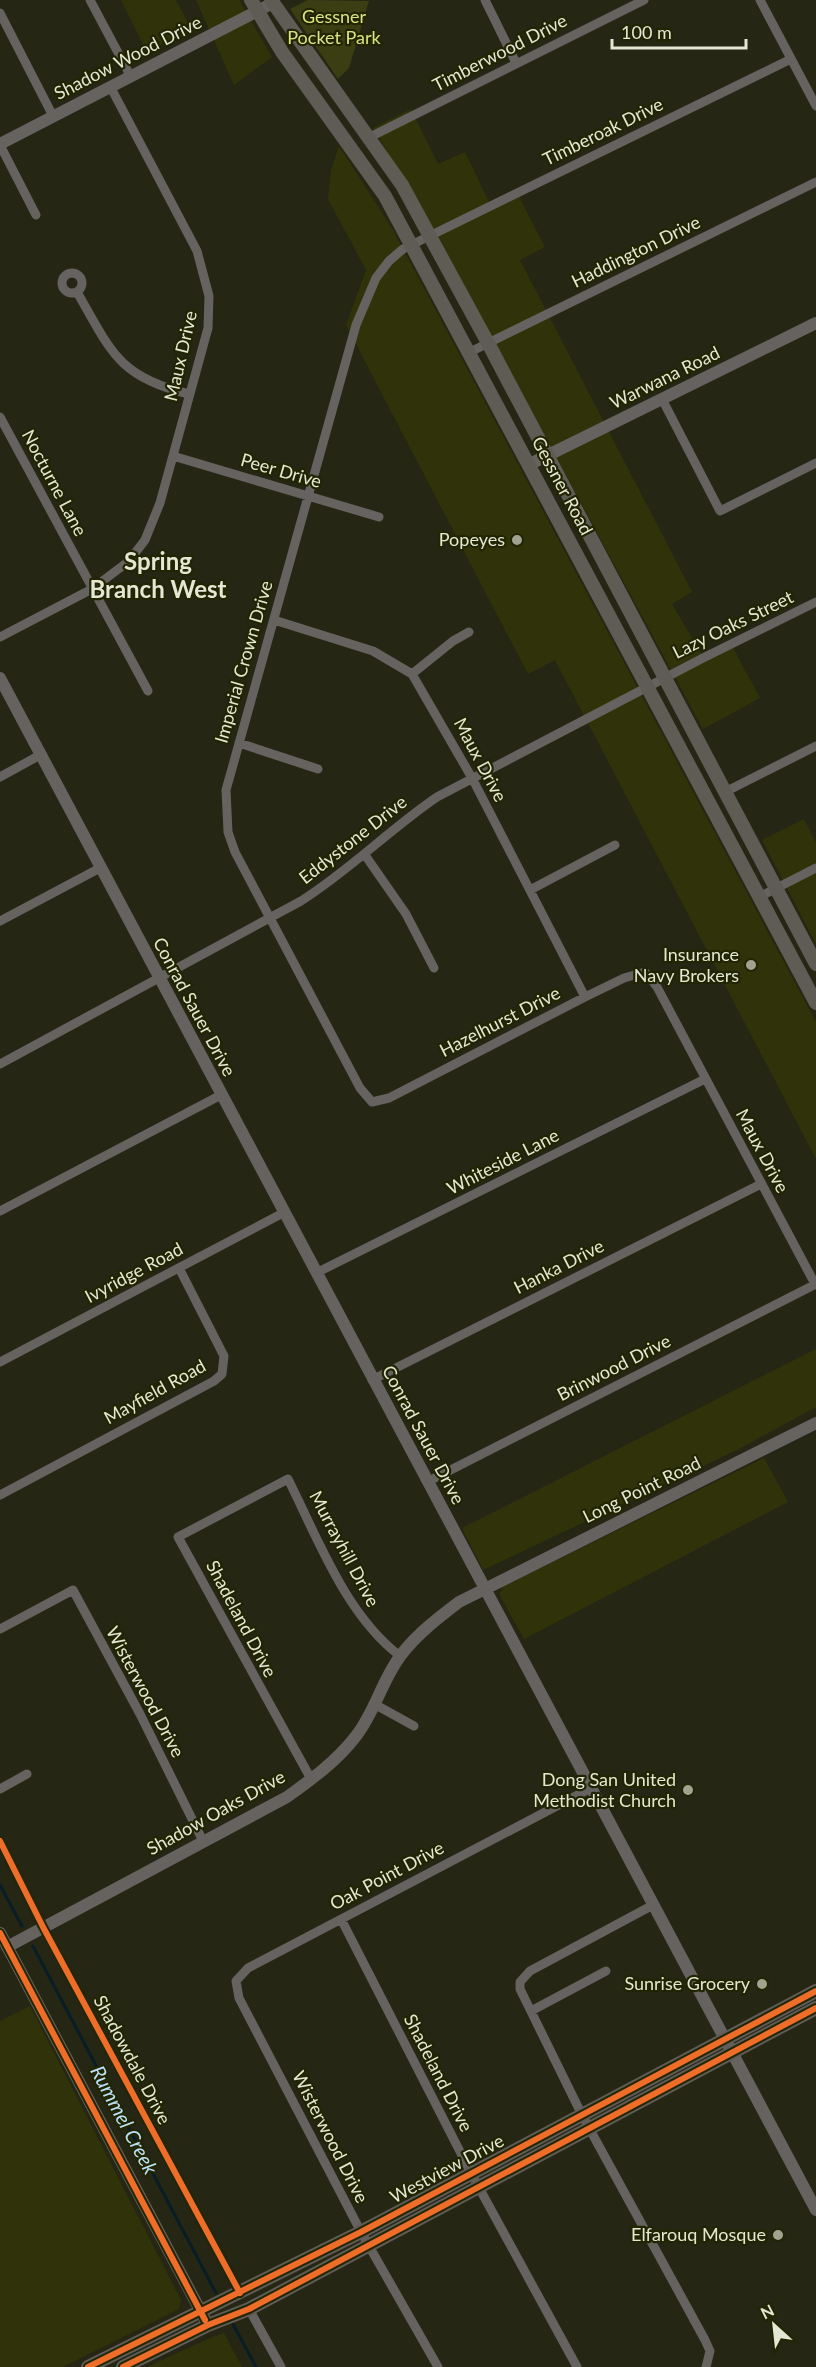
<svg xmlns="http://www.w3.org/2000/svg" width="816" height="2367" viewBox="0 0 816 2367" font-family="Lato,sans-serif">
<rect width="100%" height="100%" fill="#252614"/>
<path fill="#30330a" d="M121,0H176L192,30L147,52Z
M196,0H239L272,57L234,85Z
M411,109L438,164L465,152L491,206L517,193L545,247L520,260L692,592L672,604L703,657L731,644L760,698L703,729L424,212L373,128Z
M339,146L393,230L816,1022V1159L555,660L528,674L346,325L366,270L328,199L331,170Z
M804,819L816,843V944L762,840Z
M816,1349V1407L739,1449L483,1570L462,1528Z
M764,1458L788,1502L524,1639L499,1594L504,1586Z
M30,2006L181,2300L179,2309L63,2367H0V2021Z
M224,2333L242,2367H147L210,2338Z"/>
<path fill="#3b3e13" d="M308,0L369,1L349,68L338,79L290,9Z"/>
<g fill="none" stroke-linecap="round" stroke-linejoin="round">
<path stroke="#081d26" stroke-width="3" d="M0,1885L22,1926
M33,1946L216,2293
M233,2324L256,2367"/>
<path stroke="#66625f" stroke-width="9" d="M90,0L131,77
M485,0L516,63
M760,0L816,106
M0,13L53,116
M791,59L403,249L389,261L376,278L356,325L226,790L228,832L235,852L360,1088L372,1102L389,1098L585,997L624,978L645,972L657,987L815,1284
M370,137L644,0
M0,145L36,215
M62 283a10 10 0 1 1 20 0a10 10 0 1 1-20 0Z
M77,292C111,351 118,377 189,394
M470,352L816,182
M662,399L720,511L816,463
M0,417L148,691
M173,456L379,517
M274,620L373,651L412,674L472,778L585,997
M0,637L92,589L129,561L145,540L160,503L208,328L209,296L197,251L111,88
M412,674L453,641L469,632
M239,743L318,769
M0,777L42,754
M725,792L816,746
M365,855L406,914L434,968
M530,890L615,845
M759,897L816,868
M0,921L100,868
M0,1064L301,901C350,870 390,829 437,797L703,658L816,602
M0,1211L221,1095
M316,1273L705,1079
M0,1362L283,1213
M372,1380L761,1184
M427,1482L816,1284
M0,1495L214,1381L222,1374L224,1356L179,1268
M0,1629L73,1590L140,1714L203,1841
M376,1705L414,1726
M311,1779L178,1537L288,1479C318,1539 346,1615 400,1656
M0,1789L27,1774
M0,1841L43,1927L240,2293
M653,1905L530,1971L520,1982V1989L582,2115L705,2340L710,2351L706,2367
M341,1919L471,2173L577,2367
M531,2011L606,1971
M249,2309L281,2367
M438,2367L361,2232L239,1998L236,1981L248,1968L591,1788"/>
<path stroke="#66625f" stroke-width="12" d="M0,144L273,3
M530,464L816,323
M0,678L816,2210
M0,1933L208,2325
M7,1947L287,1797C312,1779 337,1761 356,1736C375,1712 382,1680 401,1655C417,1634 438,1618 459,1602L816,1423"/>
<path stroke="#5f5b55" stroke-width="14" d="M251,0L282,52L385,196L816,1003
M271,0L402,185L488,343L816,964
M88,2367L361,2232L816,1991
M123,2367L208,2325L249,2309L816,2008"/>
<g stroke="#222502" stroke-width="10">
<path id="cycleway" d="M0,1841L43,1927L240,2293
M0,1933L205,2320
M88,2367L361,2232L816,1991
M123,2367L208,2325L249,2309L816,2008"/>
</g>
<use href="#cycleway" stroke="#ee6e29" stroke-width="6"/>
</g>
<g fill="#a1a390" stroke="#222502" stroke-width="2">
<circle cx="517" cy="540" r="6"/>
<circle cx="751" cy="965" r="6"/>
<circle cx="688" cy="1790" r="6"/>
<circle cx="762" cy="1984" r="6"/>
<circle cx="778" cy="2235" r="6"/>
</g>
<g text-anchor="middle" stroke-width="4.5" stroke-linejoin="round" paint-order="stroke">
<g font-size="18" fill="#d9e482" stroke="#222502">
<text x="334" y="23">Gessner<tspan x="334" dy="21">Pocket Park</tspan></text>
</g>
<g font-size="18" fill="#e4e7d3" stroke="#222502">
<text transform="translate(500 53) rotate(-27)" y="6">Timberwood Drive</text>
<text transform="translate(128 58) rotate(-27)" y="6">Shadow Wood Drive</text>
<text transform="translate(603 132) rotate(-26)" y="6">Timberoak Drive</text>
<text transform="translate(636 252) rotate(-26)" y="6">Haddington Drive</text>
<text transform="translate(181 356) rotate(-77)" y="6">Maux Drive</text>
<text transform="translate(665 378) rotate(-26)" y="6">Warwana Road</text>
<text transform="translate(281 471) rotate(16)" y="6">Peer Drive</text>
<text transform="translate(54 483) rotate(62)" y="6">Nocturne Lane</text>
<text transform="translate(562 486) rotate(62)" y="6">Gessner Road</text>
<text transform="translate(733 625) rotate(-26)" y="6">Lazy Oaks Street</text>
<text transform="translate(244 662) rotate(-74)" y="6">Imperial Crown Drive</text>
<text transform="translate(480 760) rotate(62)" y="6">Maux Drive</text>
<text transform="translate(353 840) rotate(-38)" y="6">Eddystone Drive</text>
<text transform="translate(194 1007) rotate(62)" y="6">Conrad Sauer Drive</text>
<text transform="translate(500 1022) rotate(-27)" y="6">Hazelhurst Drive</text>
<text transform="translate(762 1151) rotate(62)" y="6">Maux Drive</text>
<text transform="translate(503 1162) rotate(-27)" y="6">Whiteside Lane</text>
<text transform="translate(559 1267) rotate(-27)" y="6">Hanka Drive</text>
<text transform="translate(134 1273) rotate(-28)" y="6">Ivyridge Road</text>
<text transform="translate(614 1368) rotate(-27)" y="6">Brinwood Drive</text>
<text transform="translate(155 1392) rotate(-29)" y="6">Mayfield Road</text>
<text transform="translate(423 1435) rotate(62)" y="6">Conrad Sauer Drive</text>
<text transform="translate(642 1490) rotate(-26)" y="6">Long Point Road</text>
<text transform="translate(344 1549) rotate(62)" y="6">Murrayhill Drive</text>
<text transform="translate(241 1619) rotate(62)" y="6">Shadeland Drive</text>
<text transform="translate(145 1692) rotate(62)" y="6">Wisterwood Drive</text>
<text transform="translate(216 1813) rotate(-29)" y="6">Shadow Oaks Drive</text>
<text transform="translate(387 1876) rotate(-28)" y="6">Oak Point Drive</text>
<text transform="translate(132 2060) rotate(62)" y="6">Shadowdale Drive</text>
<text transform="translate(438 2073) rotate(63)" y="6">Shadeland Drive</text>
<text transform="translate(330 2137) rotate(63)" y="6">Wisterwood Drive</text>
<text transform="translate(447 2169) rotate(-28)" y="6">Westview Drive</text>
</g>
<g font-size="18" fill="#e4e7d3" stroke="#222502" text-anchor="end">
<text x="505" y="546">Popeyes</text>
<text x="739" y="961">Insurance<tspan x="739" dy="21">Navy Brokers</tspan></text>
<text x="676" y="1786">Dong San United<tspan x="676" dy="21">Methodist Church</tspan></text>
<text x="750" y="1990">Sunrise Grocery</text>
<text x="766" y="2241">Elfarouq Mosque</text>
</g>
<g font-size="20" font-style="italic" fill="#bbe0f6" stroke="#222502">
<text transform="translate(124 2120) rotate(62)" y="7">Rummel Creek</text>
</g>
<g font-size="24" font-weight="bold" fill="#e4e7d3" stroke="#222502">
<text x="158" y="570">Spring<tspan x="158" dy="28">Branch West</tspan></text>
</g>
</g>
<g transform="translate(774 2325) rotate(333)" stroke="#222502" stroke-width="4.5" paint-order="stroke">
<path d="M0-4.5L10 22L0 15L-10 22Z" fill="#e4e7d3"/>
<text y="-9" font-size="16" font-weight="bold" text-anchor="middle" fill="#e4e7d3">N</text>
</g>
<path d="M612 39v9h134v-9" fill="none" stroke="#e4e7d3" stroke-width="3"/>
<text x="621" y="39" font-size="18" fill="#e4e7d3" stroke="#222502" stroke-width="4.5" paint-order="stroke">100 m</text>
</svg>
